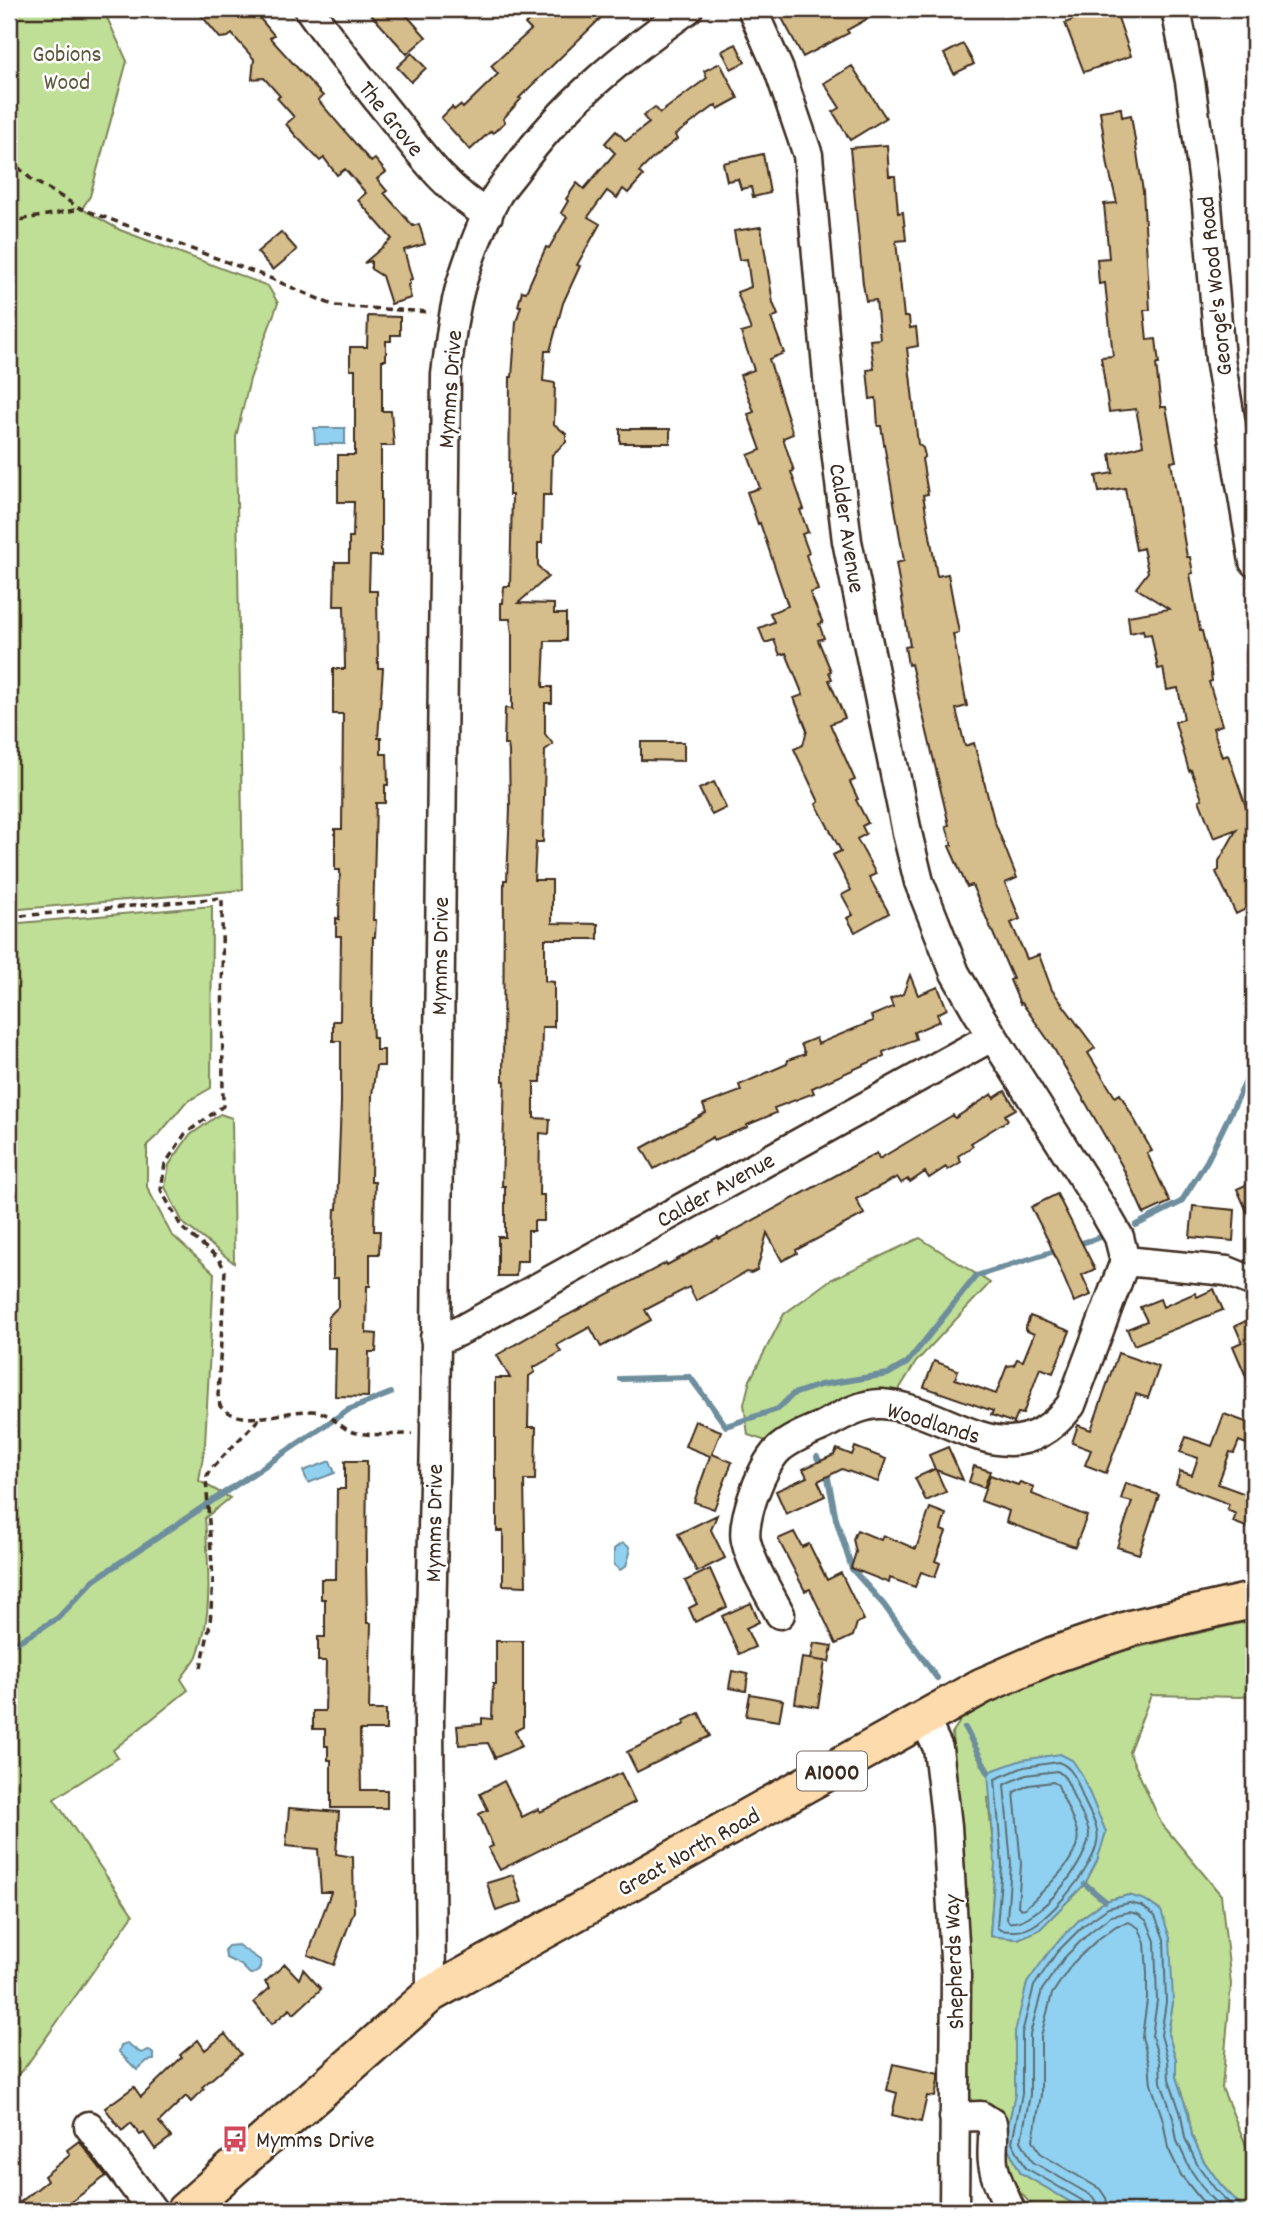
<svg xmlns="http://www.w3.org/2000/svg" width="1263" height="2220" viewBox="0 0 1263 2220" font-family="Dekko,sans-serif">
<rect width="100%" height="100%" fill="#fff"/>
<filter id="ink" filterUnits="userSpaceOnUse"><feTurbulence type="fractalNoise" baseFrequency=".0143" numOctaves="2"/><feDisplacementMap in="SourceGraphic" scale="14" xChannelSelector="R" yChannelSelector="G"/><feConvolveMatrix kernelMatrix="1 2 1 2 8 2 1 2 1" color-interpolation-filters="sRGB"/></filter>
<g filter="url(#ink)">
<path fill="#bfde96" stroke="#7d845a" stroke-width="2" fill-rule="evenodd" d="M9,9H103L127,61L90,196L82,209L120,230L268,286L278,303L250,379L236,437L243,890L9,910Z
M212,906L211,1088L185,1103L161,1132L147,1145V1187L171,1234L214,1273L205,1444L199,1481L230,1498L205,1518C208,1562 214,1613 197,1656C193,1664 186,1671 181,1679L188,1690L113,1750L118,1758L54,1799L133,1915L26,2066L9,2084V924Z
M220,1114L232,1118L234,1263L183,1223L165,1187L169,1165L189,1136Z
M920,1238L990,1283L916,1362L898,1391H875L769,1442L748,1435L744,1404L750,1380L784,1314L830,1280Z
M1254,1620V1695L1241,1697L1151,1695L1129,1752L1161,1823L1221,1895L1231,1984L1222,2088L1254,2164V2211H1246L1221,2185L1203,2160L1192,2136L1188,2113L1176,2077V2059L1168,2034L1173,2002L1129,1895L1105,1901L1079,1920L1015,2032V2094L1005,2142L1021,2173L1086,2211H1037L1018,2190L969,2111L967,1970L952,1733L967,1711L1033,1681L1105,1655ZM988,1798L1093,1804L1106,1832L1085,1884L1039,1930L1018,1939L990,1936L995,1865Z"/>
<path fill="#90d1f1" stroke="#6e8e9d" stroke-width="2" d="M314,428H345V444H315Z
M330,1461L335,1473L308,1483L303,1471Z
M622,1543L629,1547L630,1553L626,1566L620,1570L614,1565V1549Z
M1060,1754L1072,1760L1081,1773L1106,1832L1097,1861L1085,1884L1039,1930L1018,1939L990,1936L995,1865L988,1772L1022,1760Z
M1129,1895L1145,1900L1161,1911L1170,1938L1173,2002L1168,2034L1176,2059V2077L1188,2113L1192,2136L1203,2160L1221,2185L1246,2211H1086L1021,2173L1005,2142L1015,2094V2032L1027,1983L1052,1948L1079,1920L1105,1901Z
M238,1945L260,1960C262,1968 258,1974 250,1974L241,1965L226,1958L225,1949L228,1946Z
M127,2043L141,2053L149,2050L154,2055V2060L147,2061L137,2070L119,2052L121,2045Z"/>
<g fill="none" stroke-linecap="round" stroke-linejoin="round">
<path stroke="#5d6d72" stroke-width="2" d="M1058,1762C1073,1767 1077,1781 1082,1795C1086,1807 1095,1819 1097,1831C1103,1857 1057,1910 1036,1924C1025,1932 1013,1932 1000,1930L997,1927L1002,1865L995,1779L1024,1767Z
M1057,1771C1067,1776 1070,1788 1074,1798C1078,1808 1088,1823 1089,1833C1090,1861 1037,1926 1009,1922L1007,1919L1011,1864L1004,1785L1026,1775Z
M1053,1782L1058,1785C1063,1800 1073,1816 1077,1832C1083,1857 1042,1892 1025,1908L1021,1909L1018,1906L1021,1864L1014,1792L1029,1785Z
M1089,2211L1085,2202L1026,2168L1012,2142L1022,2094V2033L1034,1986L1057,1952L1084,1925L1108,1908L1129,1903L1142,1906L1155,1916L1164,1939L1166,2002L1161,2035L1168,2060L1169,2079L1181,2115L1185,2138L1197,2164L1215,2189L1237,2211
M1098,2211L1097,2203L1092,2196L1033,2162L1021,2141L1030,2095V2034L1042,1990L1064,1958L1090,1932L1111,1916L1129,1912L1138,1914L1147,1921L1155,1941L1157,2001L1152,2036L1160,2062L1161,2082L1173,2117L1177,2141L1190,2169L1208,2195L1224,2211
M1109,2211L1106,2198L1100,2189L1041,2154L1033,2140L1041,2095V2036L1052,1994L1072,1964L1097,1940L1116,1926L1129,1922L1139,1928L1145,1943L1147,1973V2000L1142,2037L1149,2063L1151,2084L1163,2120L1168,2148L1181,2175L1210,2211"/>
<path stroke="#6e8e9d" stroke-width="6" d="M1136,1225L1181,1202L1207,1161L1254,1065
M1075,1245L1101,1237
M620,1379L690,1377L726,1426L778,1409L793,1394L820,1385L888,1374L907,1363L976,1276L1058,1250
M817,1457L828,1478L836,1519L852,1569L884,1605L937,1678
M9,1647L58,1618L94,1580L348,1410L391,1393
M965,1728L988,1772
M1085,1884L1105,1901"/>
</g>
<path fill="#d6bd8c" stroke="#3b2a1e" stroke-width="2" d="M196,9H252L274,35L270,38L323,96L318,100L371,162L375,159L386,172L377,179L387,191L384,193L413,226L419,224L425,244L404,250L412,279L409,280L410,284L408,285L411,298L391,304L382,276L371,269V261L364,263L392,239L358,200L366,193L345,169L337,175L324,158L320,161L296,136L286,124L294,117L277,98L280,96L264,78L252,79L254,59L232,34L228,37L220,38Z
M366,9H401L426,37L407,54Z
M541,9H610L519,98L521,99L503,119L505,122L493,133L491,131L470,150L441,118L452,107L454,110L460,105L463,108L498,74L491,66L531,30L525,24Z
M777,9H885L847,30L849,33L803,57Z
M1079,9H1115L1131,56L1084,72L1065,23L1073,20L1070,12Z
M736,44L745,62L731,69L722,51Z
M963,44L974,64L954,74L944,54Z
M412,53L426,68L411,82L397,67Z
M720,63L738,98L718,109L716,105L675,135L677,139L650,161L639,172L643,176L628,193L623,189L617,198L607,191L588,217L600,224L577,265L580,266L563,303L550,351H545L543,381L555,383L554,424L566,434V442L552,455L551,495H543L542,543H538V566L548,577L518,603L554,604V614H566V641H545L543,687H552V703H545V734L553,744L545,750L543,842H536L534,880H552V923L598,924V939H545V981L554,982V1027H542L541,1082H534V1118L550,1119L549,1134L540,1133L539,1195H544V1221H534V1231H528V1261H517L516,1276H498V1237H505V1186H502L505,1081H503L504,880H507L510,809L509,751L508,745H504L505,708L512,709V633L510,619H501V603H503L504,586H510L512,495H509L510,377H512L516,322L521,306H518L522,291L526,292L546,247L549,248L567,217L561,213L568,201L566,199L577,183L584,189L615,153L605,143L616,131L626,141L649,123L643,116L655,107L660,113L707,78L704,71Z
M852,66L886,118L850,140L833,112L840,108L824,83Z
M1121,108L1122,117L1131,115L1143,191L1150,310H1144L1147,340L1156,339L1159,364H1156L1161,407H1166L1176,461L1171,462L1187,557H1190L1193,573L1190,574L1200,631H1202L1210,665L1212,681L1209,682L1222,725L1213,728L1222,757L1228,755L1254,830V905L1236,914L1216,872L1219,870V861L1237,829L1214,838L1199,800L1202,799L1191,770L1189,771L1175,722L1184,719L1178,688L1167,690L1163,668L1158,669L1151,634L1144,635L1143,630L1130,633L1128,616L1169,609L1136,588L1148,572L1143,548L1136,550L1125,488L1099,492L1096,476L1113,473L1110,454L1143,445L1136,409L1109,412L1101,357L1113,356L1105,283L1099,284L1097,259L1109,258L1104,204L1117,203L1108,166L1100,111Z
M887,145L889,176H895L898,213L903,212L906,240L896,241L904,317H909L910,328L916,327L918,346L907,348L918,444L923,448L925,456L922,459L928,494L923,495L937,576L948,574L959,633L953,634L967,706L956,709L965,746L974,743L994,820L1017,878L1005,883L1020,919L1011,923L1027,959L1039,955L1052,990L1095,1048L1088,1053L1115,1097L1120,1094L1152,1151L1147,1153L1170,1202L1144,1214L1122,1166L1083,1098L1051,1044L1022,1003L1020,1004L1010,980L1013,979L972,885L967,887L949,846L952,845L946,826L949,825L911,664L908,665L905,647L910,646L896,563L904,561L881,426H878L876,398L870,399L867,370L874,369L870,340L880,339L876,300L866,301L863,284L850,148Z
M763,154L770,193L753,197L751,187L741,189L738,179L727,181L723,163Z
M761,227L773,303L778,315L771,318L784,353L769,359L793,434L783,438L794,471L791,472L804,509L800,510L808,532L802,534L809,553L806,555L818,590L810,593L823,623L819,624L824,638L818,640L831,671L829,672L832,679L829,680L845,718L830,724L855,780L850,782L858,799L856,800L868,823L862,826L866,834L857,839L876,874L869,877L889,913L855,932L847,918L853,915L842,895L851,890L833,855L841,851L816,804L819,802L794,749L803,745L807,730L794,698L803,695L786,653L780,655L774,640L765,643L759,628L774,622L770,613L788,606L760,523L758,524L747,492L760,488L748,455L761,450L748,414L754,412L740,375L754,370L741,333L751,330L737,292L751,287L747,259L739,260L734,231Z
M281,232L297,250L273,270L257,252Z
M368,316L400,317V335H391V341H386V360H382V411H391L394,446H381V556H370L369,591H377L378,668H383L378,738H381V754H387L388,785H385V803H376L373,920H376L375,937H373L372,1021L373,1038H376V1050H384V1066H376L372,1095L371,1182H375L374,1231H380L379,1254H370V1286H367L366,1333L377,1334L376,1352H369L368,1397L335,1396L336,1348H328V1317L338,1307V1278H333V1256L335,1209H337L341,1102V1041H333V1021H340L341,936H336V918L339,919L340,870H335V829H342L343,714H333V669H345L344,606H334L335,562H349V537H353L354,502H338V455H355V370H350V347H367Z
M620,429H670V443H620Z
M641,742H684V761L641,760Z
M714,782L726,808L712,815L699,789Z
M910,975L918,995L938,987L947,1009L937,1014L940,1021L914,1032L916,1039L883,1052L884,1056L812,1088L814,1093L774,1108L776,1113L747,1125L748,1127L714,1140L713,1137L654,1169L642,1148L706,1113L703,1105L741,1091L739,1085L787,1064L788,1060L805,1054L801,1044L816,1038L818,1044L873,1021L871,1016L893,1007L890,999L903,994Z
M1005,1091L1016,1109L1005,1115L1008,1120L971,1143L973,1146L958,1156L961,1162L948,1170L946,1167L929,1178L925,1172L910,1182L908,1179L901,1183L897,1177L856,1199L864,1214L796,1250L797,1253L782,1261L767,1233L757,1270L751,1273L746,1272L696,1301L689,1287L645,1310L651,1320L601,1347L590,1327L557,1345L561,1352L533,1368L535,1372L529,1376L528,1427H536L535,1480H524L526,1586L503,1585V1531H497V1479H495V1378H510L497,1355L547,1326L666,1263L667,1265L718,1237L719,1239L853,1166L877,1153L879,1159L953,1115L955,1118L992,1094L994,1098Z
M1254,1181V1227L1237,1189Z
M1057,1194L1095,1269L1082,1275L1091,1295L1074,1302L1049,1242L1031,1207Z
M1193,1206L1235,1210L1233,1241L1190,1237Z
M1214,1289L1223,1310L1134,1345L1127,1329L1147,1321L1140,1307L1160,1299L1163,1307L1195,1293L1197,1297Z
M1030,1316L1070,1331L1053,1373L1040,1368L1023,1414L1018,1413L1014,1423L991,1415L993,1411L924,1387L934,1361L958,1370L955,1379L996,1394L1007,1366L1014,1365L1017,1359L1023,1361L1034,1334L1025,1330Z
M1250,1319L1254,1329V1395L1233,1346L1242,1342L1235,1326Z
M1118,1353L1159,1367L1148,1398L1136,1394L1106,1473L1085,1465L1091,1450L1072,1443L1078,1425L1091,1430Z
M1224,1414L1254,1425V1447L1239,1441L1234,1453L1230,1452L1218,1484L1254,1497V1530L1233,1522L1236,1514L1227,1510L1229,1504L1176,1484L1180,1471L1192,1475L1198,1458L1180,1452L1186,1437L1212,1446Z
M695,1421L721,1431L712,1454L732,1462L714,1509L694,1502L710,1456L685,1446Z
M855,1447L886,1459L878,1482L842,1469L818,1481L825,1496L786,1514L776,1491L807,1477L803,1469L834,1455L837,1449L852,1455Z
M948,1447L963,1480L936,1470L946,1492L926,1501L915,1478L935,1469L929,1455Z
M345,1461H367L366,1562L367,1623H371L369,1710H386V1730H360L361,1790H387V1808H331V1760H328V1746H325V1729H313V1711H325L326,1661H318V1637H325V1599H321V1579H336V1577L337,1489H345Z
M974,1466L990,1471L984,1488L969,1482Z
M990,1475L1018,1485L1020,1482L1034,1487L1032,1494L1087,1516L1075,1547L1006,1522L1009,1511L981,1501Z
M1126,1483L1159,1495L1139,1554L1117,1547L1132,1502L1121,1499Z
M930,1508L946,1514L941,1530L946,1532L935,1561L940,1563L935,1577L921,1572L915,1587L890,1578L889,1583L851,1568L856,1552L853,1539L857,1530L881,1540L883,1535L916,1549Z
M717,1515L711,1530L725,1558L697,1572L678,1534Z
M794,1532L802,1547L809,1544L827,1580L841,1573L864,1620L857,1623L853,1636L836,1644L810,1589L805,1591L778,1539Z
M710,1569L727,1607L695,1622L689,1608L697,1604L685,1581Z
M751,1603L759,1622L746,1628L755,1647L739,1654L722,1616Z
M496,1641H523V1727L515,1731L522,1746L495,1758L488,1743L459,1745L457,1726L482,1724V1718L492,1719L493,1684H496Z
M814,1643L832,1646L829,1662L811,1659Z
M802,1658L825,1661L818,1707L795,1703Z
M732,1671L748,1674L746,1691L729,1688Z
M750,1694L783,1700L779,1721L746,1716Z
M699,1713L710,1736L637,1772L627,1752L685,1724L683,1721Z
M621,1773L635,1802L500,1870L488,1848L493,1846L479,1814L488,1810L480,1794L504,1781L522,1817L538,1809L540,1812Z
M289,1808L339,1812L336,1854L353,1857L354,1911L334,1965L308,1955L331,1892H321L318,1849L286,1846Z
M513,1875L522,1902L496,1911L487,1883Z
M285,1964L299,1979L303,1969L321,1989L294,2014L290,2009L272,2024L254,2002L270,1988L265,1982Z
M225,2034L241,2054L202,2087L204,2089L191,2102L186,2096L159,2122L171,2137L155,2149L144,2133L140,2135L131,2123L122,2131L105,2108L134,2087L141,2097L182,2057L180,2055L198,2040L205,2050Z
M893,2064L939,2074L935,2097L927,2096L921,2122L892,2115L897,2093L887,2090Z
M79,2141L106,2176L59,2211H9L47,2181L44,2176L70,2155L67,2150Z"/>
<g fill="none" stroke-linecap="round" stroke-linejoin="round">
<g stroke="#3b2a1e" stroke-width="33">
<path id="minor" d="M309,9C336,47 365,84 394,120C424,158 446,189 488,215
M752,9L779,70L808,155L830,400L847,541L908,837L919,882L955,973L978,1013L1104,1211L1119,1237L1125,1261
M1176,9L1190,81L1207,205L1220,359L1254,562
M1125,1261L1227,1271L1254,1282
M435,1338L448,1336L463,1329L993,1036
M780,1614C768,1591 752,1566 746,1541C741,1520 763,1462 780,1448C792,1438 808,1432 822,1426C839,1417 862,1403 882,1404C953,1409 1009,1484 1071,1405L1125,1261
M923,1717L938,1748L947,1826L956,1975L954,2211
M431,1994L429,1721L435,1435L446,375C450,343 453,311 462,281C471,252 482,223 496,197C502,186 511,177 518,167C564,103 625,54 688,9
M954,2117L981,2116L992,2123C995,2137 991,2149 993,2163C995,2179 1004,2196 1011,2211
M89,2126L153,2211"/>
</g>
<g stroke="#3b2a1e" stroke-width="40">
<path id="major" d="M184,2211L431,1994L982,1686L1053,1655L1132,1628L1254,1600"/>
</g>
<path stroke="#3b2a1e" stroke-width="3.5" stroke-dasharray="7 5" stroke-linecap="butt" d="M9,24L15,9
M9,159L31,179L82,209L265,276L335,306L431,312
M9,222L80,209
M9,917L222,898L223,1106L185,1134L165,1164L161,1190L182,1228L219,1259L225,1271L218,1395L220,1406C243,1429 280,1411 309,1411C333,1410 338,1430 357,1433C374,1436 394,1434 412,1434
M201,1668L210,1624L213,1580L206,1478L210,1470L261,1417"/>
<use href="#minor" stroke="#fff" stroke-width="28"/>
<use href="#major" stroke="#fedbac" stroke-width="35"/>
</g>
</g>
<defs>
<g id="bus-bare" transform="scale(2.1)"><path d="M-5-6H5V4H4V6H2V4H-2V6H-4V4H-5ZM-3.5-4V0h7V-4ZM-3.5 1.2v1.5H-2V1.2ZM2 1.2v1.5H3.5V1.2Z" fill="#d1495b" stroke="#fff" stroke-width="2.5" paint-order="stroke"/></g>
</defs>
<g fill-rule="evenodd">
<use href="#bus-bare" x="235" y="2139"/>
</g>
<g text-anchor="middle" stroke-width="5" stroke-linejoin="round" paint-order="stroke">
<rect fill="#fff" stroke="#766a62" stroke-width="2" x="797" y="1751.5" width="70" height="39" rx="5"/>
<g font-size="23" font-weight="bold" fill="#3b2a1e">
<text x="832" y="1779">A1000</text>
</g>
<g font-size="24" fill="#5c573c" stroke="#fff">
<text x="67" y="61">Gobions<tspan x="67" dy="28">Wood</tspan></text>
</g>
<g font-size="24" fill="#3b2a1e" stroke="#fff">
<text transform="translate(392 118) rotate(51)" y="8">The Grove</text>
<text transform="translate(1214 286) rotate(-96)" y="8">George's Wood Road</text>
<text transform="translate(449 389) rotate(-86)" y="8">Mymms Drive</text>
<text transform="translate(848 528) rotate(81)" y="8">Calder Avenue</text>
<text transform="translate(439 956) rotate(-89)" y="8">Mymms Drive</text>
<text transform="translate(715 1189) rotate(-29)" y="8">Calder Avenue</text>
<text transform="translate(934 1422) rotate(17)" y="8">Woodlands</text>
<text transform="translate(433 1523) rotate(-89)" y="8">Mymms Drive</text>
<text transform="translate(688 1851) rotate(-29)" y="8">Great North Road</text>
<text transform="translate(953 1962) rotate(-92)" y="8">Shepherds Way</text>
</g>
<g font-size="24" fill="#3b2a1e" stroke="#fff" text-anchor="start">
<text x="256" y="2147">Mymms Drive</text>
</g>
</g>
<rect width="1263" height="2220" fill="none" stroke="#fff" stroke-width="35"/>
<rect x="18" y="18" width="1228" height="2185" fill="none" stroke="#3b2a1e" stroke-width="2.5" filter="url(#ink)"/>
</svg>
